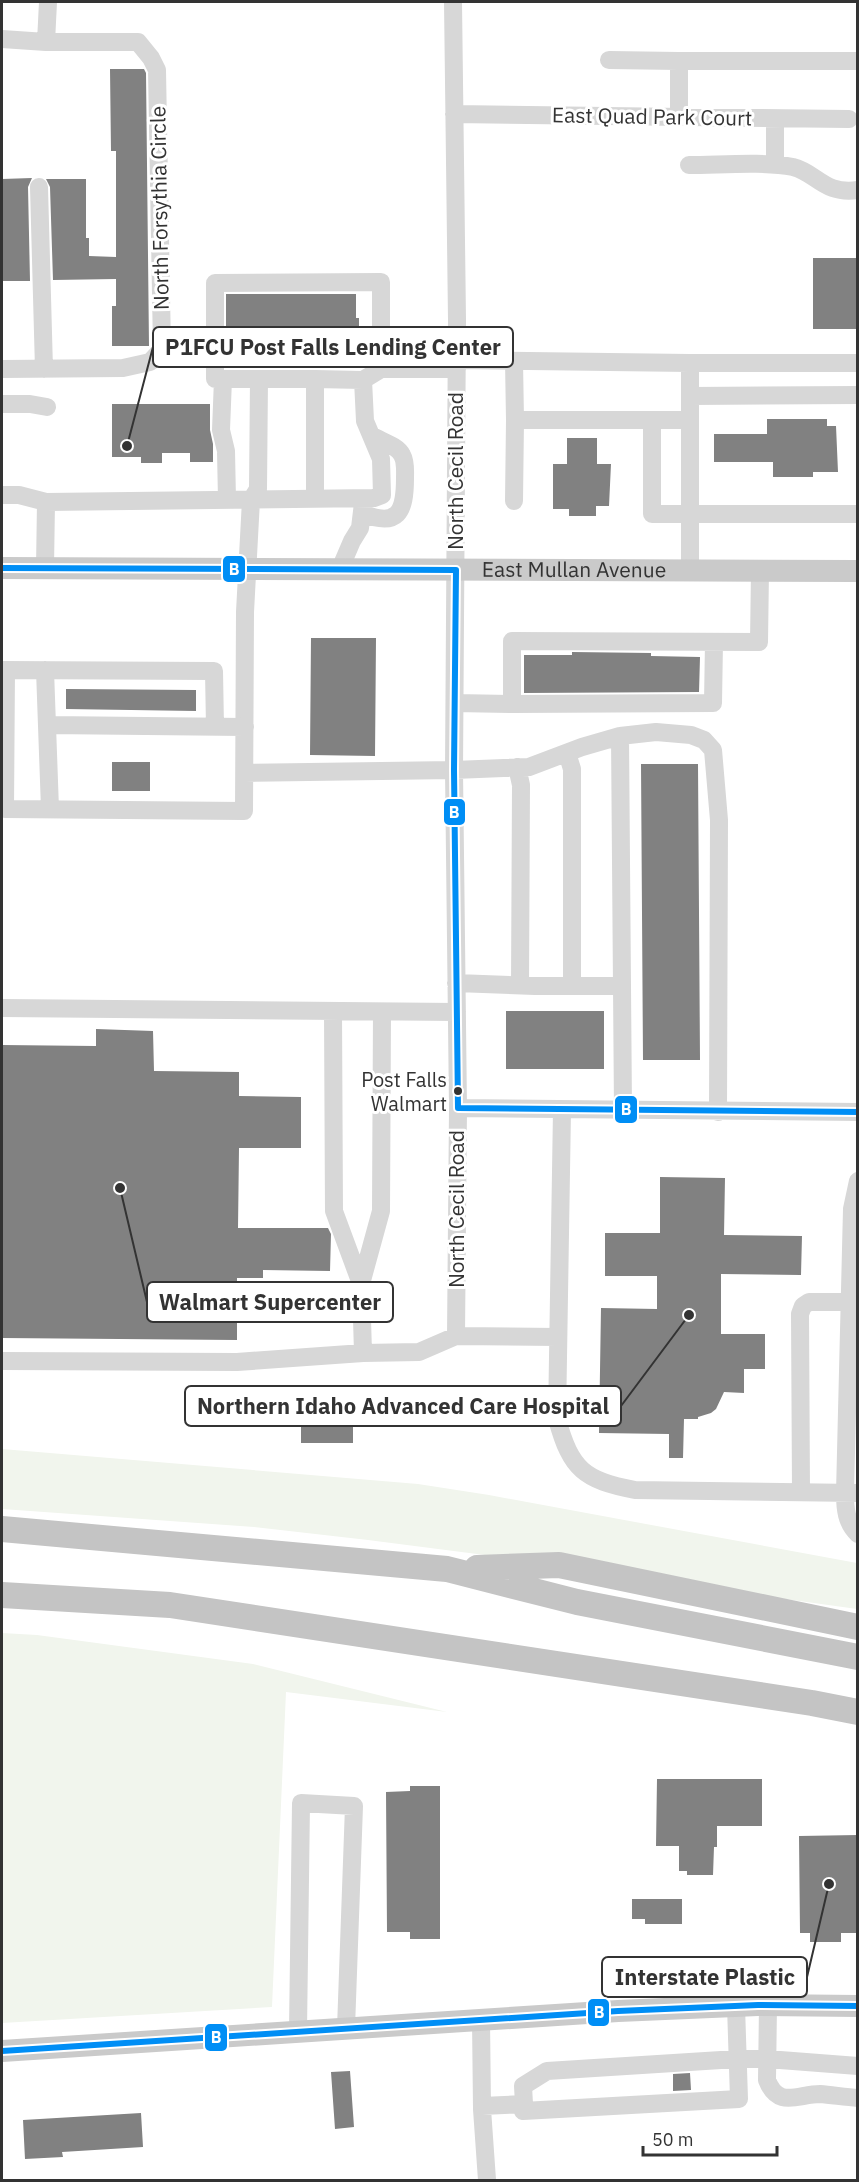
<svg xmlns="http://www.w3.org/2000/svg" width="859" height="2182" viewBox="0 0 859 2182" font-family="'IBM Plex Sans',sans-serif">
<rect width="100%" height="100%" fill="#fff"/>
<path fill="#f1f5ed" d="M2,1449L418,1484L489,1495L857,1563V1609L742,1593L616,1572L368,1540L254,1527L2,1509Z
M2,1633L37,1635L253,1664L447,1712L286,1692L272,2007L2,2023Z"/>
<path fill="#818181" d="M110,69H144L146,73L149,346H112V306H116V279L53,280L50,187L46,179H86V238H89V256L116,257V151H111Z
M32,178L28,187L30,281H2V179Z
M813,258H858V329H813Z
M226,294H356V318H359V340H341V334H294V352H268V345H226Z
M112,404H210V430L213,444V462H190V453H162V463H141V457H112Z
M767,419H827V426H836L838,472H813V477H773V462H714V434H767Z
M567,438H597V464H611L609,506H596V516H569V509H553V464H567Z
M311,638H376L375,756L310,755Z
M572,652L651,653V656L700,657L699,692L524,693V655H572Z
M66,689L196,690V711L66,709Z
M112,762H150V791H112Z
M641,764H698L700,1060H643Z
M506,1011H604V1069H506Z
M96,1029L153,1031L154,1071L239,1072V1096L301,1097V1148H239L238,1228H328L331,1234L330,1271L263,1270V1278H237V1340L2,1338V1045L96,1046Z
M660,1177L725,1178L724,1235L802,1236L801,1275L721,1274V1334H765V1369H744V1393L724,1392L716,1409L711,1413L698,1417V1419H684L683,1458H669V1434L599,1433L601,1308L657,1309V1276H605V1233H660Z
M353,1407V1443H301V1408Z
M657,1779H762V1826H717V1847H714L713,1875H687V1871H679V1846H656Z
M410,1786H440V1939H410V1932H387L386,1792L410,1791Z
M858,1835V1933H841V1942H810V1933H800L799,1836Z
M632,1899H682V1924H645V1919H632Z
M350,2071L354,2127L335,2129L331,2072Z
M690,2073L691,2090L673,2091V2074Z
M141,2113L143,2147L62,2152L63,2157L25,2159L23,2120Z"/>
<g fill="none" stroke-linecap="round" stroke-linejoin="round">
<path stroke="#d7d7d7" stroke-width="18" d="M453,2L457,320L454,770L458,1108L456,1336
M2,39L46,42H138L151,58L157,70L162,349L150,362L123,368L2,369
M46,42L48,2
M609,60L679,61
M454,114L849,119
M679,117V61H858
M775,119V165
M689,165C720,165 763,161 793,167C817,173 824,195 858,190
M39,187L44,369
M457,360L690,363
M514,361L515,420H690
M223,379L221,430L226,451L227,500
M315,379H215V283L381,282V369
M690,396L858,395
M2,404H30L47,407
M652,421V514H858
M2,495H19L46,502
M315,499V379L363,380L381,369H457
M514,501L515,420
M362,513C398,528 405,512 405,478C405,471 406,462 402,455C397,445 380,441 371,435
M45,568L46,502L374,498L382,495L381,459L365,421L363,380
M340,569L352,541L360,528L363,503
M690,571V363H858
M714,642L713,703L512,704V641L759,642L760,571
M2,670L214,671L215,727
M6,670L5,809L244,811L245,612L251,500L258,489L259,379
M45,670L50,809
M455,703L512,704
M47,725L245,727
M620,736L656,732L691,735L704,740L713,750L719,820L718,1112
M567,753L572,769V986
M517,767L521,785L520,985
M245,773L454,770L529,767L582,747L620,736L622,986
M456,983L535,986H622L623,1110
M2,1008L457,1012
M333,1012L334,1211L361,1284
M458,1108L858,1112
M562,1110L557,1419C571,1470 584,1480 635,1490L858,1493
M858,1181L852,1209L845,1493C845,1508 846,1523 858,1534
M363,1353L361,1284L381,1211L382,1012
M2,1361L237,1362L363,1353L419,1352L456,1336L558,1337
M801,1492L800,1314L803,1306L809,1302H858
M768,2005L767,2080C778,2109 798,2094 820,2094C832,2095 845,2097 858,2098
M481,2019L482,2109L487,2180
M298,2031L301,1803L354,1806L346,2028
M524,2104L523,2111L739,2099L736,2006
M482,2106L524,2104L523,2086L547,2071L737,2059H767L858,2066"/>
<g stroke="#cacaca" stroke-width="22">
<path id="s1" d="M2,568L858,571"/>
<path d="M2,2051L618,2011L758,2005L858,2006"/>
</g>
<path stroke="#c4c4c4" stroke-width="26" d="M2,1529L447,1569L577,1602L858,1657
M477,1568L559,1565L858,1627
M2,1595L170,1605L812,1703L858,1712"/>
<g stroke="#fff" stroke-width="10">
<path id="bus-1" d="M2,568L456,570L454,770L458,1108L858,1112
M2,2051L618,2011L758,2005L858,2006"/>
</g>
<use href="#bus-1" stroke="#008ef5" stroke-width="6"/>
</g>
<circle fill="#333" stroke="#fff" stroke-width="2" cx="458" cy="1091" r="5"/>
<g text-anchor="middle" stroke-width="6" stroke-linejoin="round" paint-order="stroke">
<g font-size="20" fill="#333" stroke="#fff" text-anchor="end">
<text x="447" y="1087">Post Falls<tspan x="447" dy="24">Walmart</tspan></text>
</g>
<g font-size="21" fill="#333" stroke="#fff">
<text transform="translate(652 117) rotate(1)" y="7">East Quad Park Court</text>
<text transform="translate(160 208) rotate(-91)" y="7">North Forsythia Circle</text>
<text transform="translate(456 471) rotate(-90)" y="7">North Cecil Road</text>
<text dy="7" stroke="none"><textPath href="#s1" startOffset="572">East Mullan Avenue</textPath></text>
<text transform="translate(457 1209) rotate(-90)" y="7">North Cecil Road</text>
</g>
</g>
<path fill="none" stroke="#333" stroke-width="2" d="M127 446L153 347M120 1188L147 1302M689 1315L621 1406M829 1884L807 1977"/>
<g fill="#333" stroke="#fff" stroke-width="2">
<circle cx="127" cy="446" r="6"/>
<circle cx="120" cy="1188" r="6"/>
<circle cx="689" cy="1315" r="6"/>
<circle cx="829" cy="1884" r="6"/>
</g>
<g fill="#fff" stroke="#333" stroke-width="2">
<rect x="153" y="327" width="360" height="40" rx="6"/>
<rect x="147" y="1282" width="246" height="40" rx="6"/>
<rect x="185" y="1386" width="436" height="40" rx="6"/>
<rect x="602" y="1957" width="205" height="40" rx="6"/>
</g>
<g font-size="22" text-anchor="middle" font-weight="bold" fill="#333">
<text x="333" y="355">P1FCU Post Falls Lending Center</text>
<text x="270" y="1310">Walmart Supercenter</text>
<text x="403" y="1414">Northern Idaho Advanced Care Hospital</text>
<text x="705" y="1985">Interstate Plastic</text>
</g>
<g stroke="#fff" stroke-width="2">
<rect x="222" y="555" width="24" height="28" rx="6" fill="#008ef5"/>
<rect x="443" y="798" width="23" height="28" rx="6" fill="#008ef5"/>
<rect x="614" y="1095" width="24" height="29" rx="6" fill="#008ef5"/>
<rect x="587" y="1998" width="23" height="29" rx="6" fill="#008ef5"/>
<rect x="204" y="2023" width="24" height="29" rx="6" fill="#008ef5"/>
</g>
<g font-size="16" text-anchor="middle" font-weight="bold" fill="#fff">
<text x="234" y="575">B</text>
<text x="454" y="818">B</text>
<text x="626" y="1115">B</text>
<text x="599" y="2018">B</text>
<text x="216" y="2043">B</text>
</g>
<rect width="859" height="2182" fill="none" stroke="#333333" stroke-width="6"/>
<path d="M643 2146v9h134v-9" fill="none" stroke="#333333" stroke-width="3"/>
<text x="652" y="2146" font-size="18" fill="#333333" stroke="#ffffff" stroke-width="4.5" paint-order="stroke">50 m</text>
</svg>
